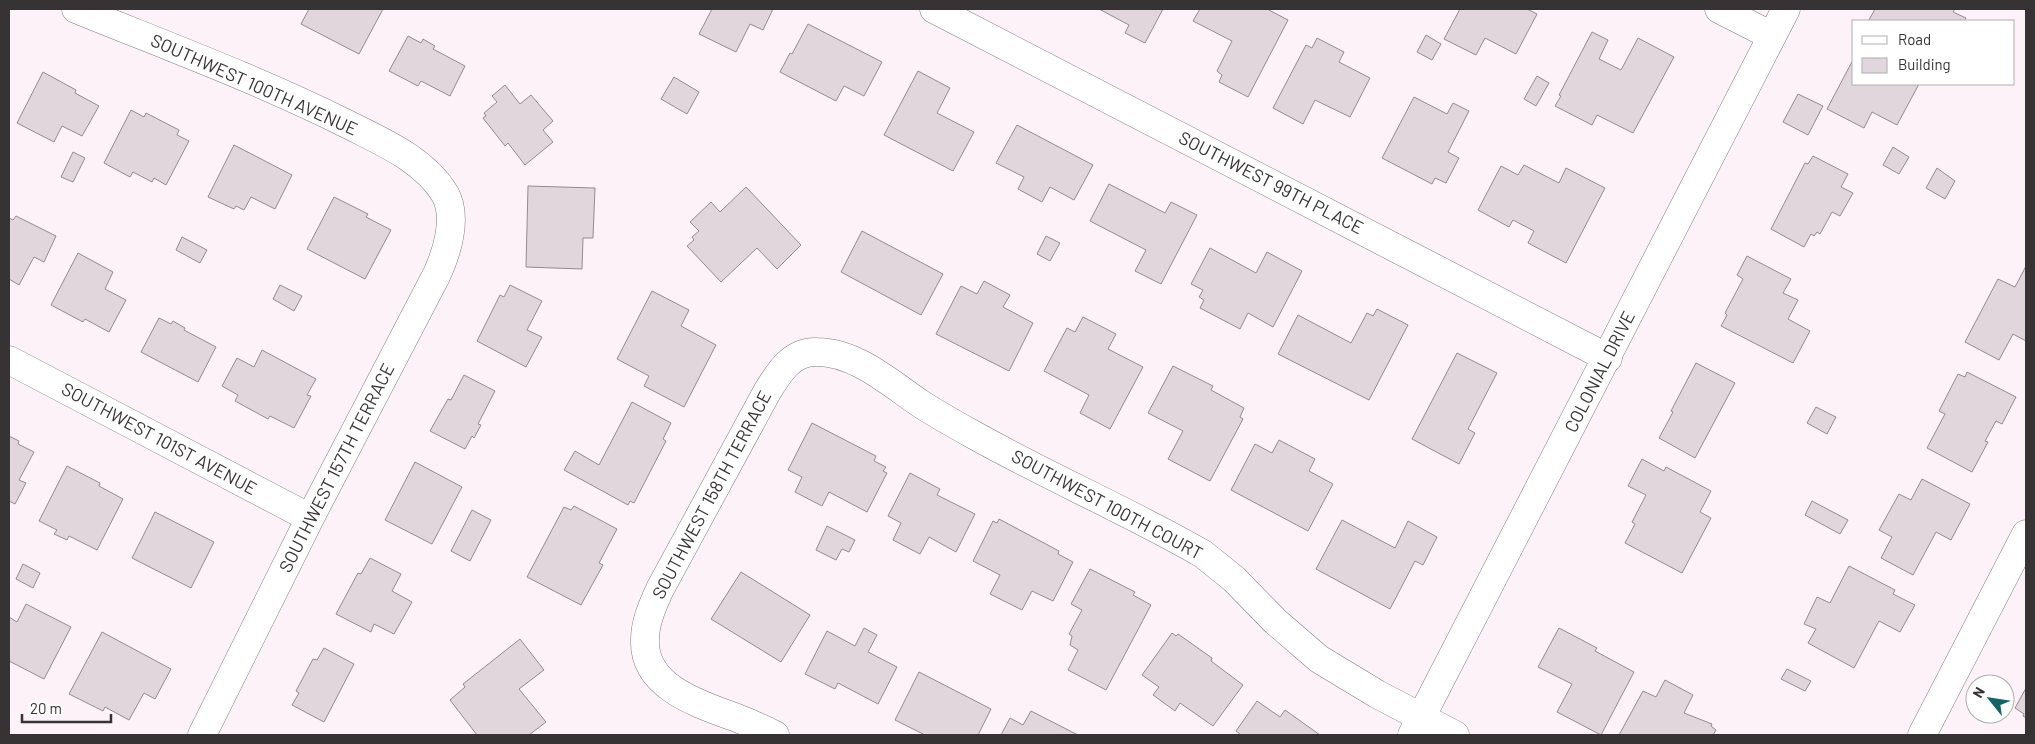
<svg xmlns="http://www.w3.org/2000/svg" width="2035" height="744" viewBox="0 0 2035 744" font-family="Barlow,sans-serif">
<rect width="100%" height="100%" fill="#fdf2f8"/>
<path fill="#e1d6db" stroke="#948a8f" d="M309,9H383L359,54L301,24Z
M712,9H773L763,30L750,24L736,52L699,34Z
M1099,9H1163L1145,43L1125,33L1129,25Z
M1200,9H1267L1288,20L1248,97L1219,82L1222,75L1217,71L1232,41L1193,21Z
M1460,9H1527L1537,14L1516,54L1485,38L1476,55L1444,39Z
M1875,9H1955L1953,12L1966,18L1964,21H1871L1869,20Z
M808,24L882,62L864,96L844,86L836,101L780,72L790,53L792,54Z
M1592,32L1608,40L1599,59L1621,70L1638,38L1674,57L1633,133L1597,115L1592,125L1555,106L1561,96L1559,95Z
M1426,35L1441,44L1432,60L1417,52Z
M408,36L421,43L423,39L435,46L433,49L465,66L450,96L421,81L418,86L389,71Z
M1317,38L1344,52L1339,62L1370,78L1350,117L1315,100L1303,124L1273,108L1306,45L1312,48Z
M1854,58V84H1919L1897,125L1872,112L1864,128L1827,109Z
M918,71L950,88L937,113L974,132L953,171L884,135Z
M43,72L76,90L75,93L99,106L82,136L62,126L54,142L17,123Z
M1537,76L1549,83L1536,106L1524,99Z
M674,77L699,92L687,114L661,99Z
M505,85L520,104L531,95L553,121L543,130L553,142L525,165L508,143L505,146L483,118L486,116L484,113L497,102L492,96Z
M1798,94L1823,106L1808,135L1783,122Z
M1414,97L1447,114L1453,103L1469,111L1448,152L1459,158L1446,183L1435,178L1432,184L1382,158Z
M131,110L144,117L146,113L179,130L177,135L189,141L166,185L154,178L152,182L133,172L130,177L104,163Z
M1017,125L1093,165L1074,200L1050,187L1042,202L1018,189L1024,177L996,163Z
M234,145L292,175L275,209L251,197L244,210L236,206L234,209L208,197Z
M1893,147L1909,157L1899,174L1883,165Z
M73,152L85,158L73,182L61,177Z
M1813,156L1848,174L1841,187L1853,193L1840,216L1832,212L1820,234L1817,232L1814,236L1811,234L1804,247L1771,229L1805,163L1808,164Z
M1524,165L1559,183L1566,168L1605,188L1566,263L1528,243L1534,231L1513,220L1509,227L1478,210L1501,166L1518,175Z
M1937,168L1955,181L1945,199L1926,188Z
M1109,184L1165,213L1171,202L1197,215L1161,284L1135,271L1146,250L1090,221Z
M528,186L595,188L593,238H583L582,269L526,267Z
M746,187L801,245L777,269L757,248L721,282L687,246L694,240L692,237L699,231L690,222L711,202L720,212Z
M334,197L368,214L366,217L391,230L365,279L307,249Z
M16,216L56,236L44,262L34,257L19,285L9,279V218L13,220Z
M862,231L943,274L921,315L841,272Z
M1046,236L1060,243L1050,261L1037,254Z
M182,237L207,250L200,263L176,250Z
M1210,248L1256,273L1267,252L1302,271L1273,327L1248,313L1240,329L1200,308L1204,300L1199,297L1203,290L1191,284Z
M78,253L113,272L105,289L126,300L109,332L85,319L83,322L51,305Z
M1747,256L1791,279L1783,293L1798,300L1788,319L1810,331L1793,363L1721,326L1727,315L1725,313L1743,279L1737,275Z
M2026,266V341L2013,334L1999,360L1965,342L1998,279L2015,287Z
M984,281L1010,295L1003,307L1033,323L1009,371L936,334L961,286L977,294Z
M280,285L302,296L294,311L273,299Z
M510,285L542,301L527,330L542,337L526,367L477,341L500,295L504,297Z
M652,291L689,310L681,326L716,345L684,407L644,386L649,376L617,359Z
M1377,309L1408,325L1369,400L1278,354L1298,315L1351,343L1367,313L1373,316Z
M1083,317L1116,334L1108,349L1143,367L1110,429L1080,413L1089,395L1044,371L1067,328L1075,332Z
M159,318L171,324L173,321L185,328L184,330L216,347L198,382L141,352Z
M262,350L316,379L307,395L311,396L294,428L270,416L268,419L235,401L238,395L222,386L237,358L254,367Z
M1457,353L1497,373L1468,429L1475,433L1459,464L1412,439Z
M1696,363L1735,383L1695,458L1659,438L1673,412L1671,411Z
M1173,366L1213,386L1211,390L1244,408L1240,417L1243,419L1210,481L1168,459L1183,431L1148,413Z
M1967,372L2016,397L2002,424L1996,421L1985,441L1988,442L1972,472L1927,448L1945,414L1939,411L1958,374L1965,377Z
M464,375L495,391L478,424L481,425L474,438L472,436L465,449L430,431L448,399L451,400Z
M632,402L671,423L663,439L666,441L634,503L630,501L628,505L564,470L575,451L599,465Z
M1816,407L1836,417L1827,434L1807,423Z
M812,423L876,456L874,461L886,467L883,471L887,473L867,512L829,492L822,506L795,492L802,477L788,470Z
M9,436L19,441L18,444L34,452L19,480L26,483L15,504L9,501Z
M1279,440L1315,459L1309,471L1333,484L1308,531L1231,490L1255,444L1272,453Z
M1642,459L1664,471L1666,467L1711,491L1700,512L1711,518L1682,573L1625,543L1635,524L1632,522L1646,495L1628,486Z
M415,462L462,487L432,544L385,520Z
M67,466L100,483L99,486L123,499L97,550L69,536L67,540L54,534L57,530L39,521Z
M910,473L940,489L937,495L975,514L956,552L929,537L920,554L893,540L901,523L888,516Z
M1922,479L1970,504L1951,540L1936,532L1913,575L1881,558L1892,537L1879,530L1899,494L1911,500Z
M1812,501L1848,520L1840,534L1805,515Z
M574,506L617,529L599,563L603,565L581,605L527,577L564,507L571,510Z
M472,510L491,520L470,561L451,551Z
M155,512L214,542L191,588L132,558Z
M999,519L1059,551L1058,554L1073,562L1053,601L1032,591L1022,610L990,594L1000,575L973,561L993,521L997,523Z
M1342,520L1395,548L1408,521L1437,537L1423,565L1415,561L1390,609L1316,569Z
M827,526L855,540L849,552L842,549L836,560L816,550Z
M370,558L401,574L392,591L412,602L394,634L374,624L371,632L336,614L358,573L361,574Z
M23,564L40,573L33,588L16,579Z
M1849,566L1895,590L1893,594L1915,605L1900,632L1879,621L1854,668L1808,643L1816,629L1804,624L1817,597L1830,603Z
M1090,569L1135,592L1133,595L1151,605L1106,690L1068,670L1078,650L1070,645L1072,636L1069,634L1082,610L1071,604Z
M741,572L810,615L781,662L711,619Z
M26,604L71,627L44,679L9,661V617L17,622Z
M864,628L877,635L868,652L897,667L878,704L838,683L835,689L805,674L827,631L855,646Z
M1559,628L1597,648L1595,651L1634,672L1601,735L1557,712L1572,684L1538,667Z
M102,632L171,669L155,699L144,693L129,720L105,707L103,711L69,694Z
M1172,633L1176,636L1178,634L1212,658L1211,661L1243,685L1213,726L1180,703L1175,711L1153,695L1159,687L1142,675Z
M520,639L544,670L519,689L546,722L529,735H477L450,700L465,687L463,684Z
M324,648L354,664L324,722L292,705L299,693L296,691L313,659L317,660Z
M1787,669L1811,681L1805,691L1781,679Z
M919,672L991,709L978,735H925L895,720Z
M1665,680L1693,695L1684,713L1712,724L1711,726L1716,730L1713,735H1619L1643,691L1656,697Z
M2026,688V718L2023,716L2024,714L2015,708Z
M1257,701L1280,717L1285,710L1320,735H1241L1236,731Z
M1031,711L1078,735H1001L1010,718L1023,725Z"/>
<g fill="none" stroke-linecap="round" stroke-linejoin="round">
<g stroke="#857b80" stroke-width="29">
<path id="minor" d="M76,9C167,46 259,80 347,124C382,142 424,159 445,194C458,217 447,252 437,274L310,518L202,735
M934,9L1608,358
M1719,9L1772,36
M9,360L310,518
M775,735C763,729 750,723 737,718C702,705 643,688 645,640C645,621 653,605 660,589L767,392C779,372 792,351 817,352C856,352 891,384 921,404C938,415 956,425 974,435C1049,477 1128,511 1203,554L1234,579L1275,621L1319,659L1377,694L1455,735
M1922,735L2026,534"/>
</g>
<g stroke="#857b80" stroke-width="29">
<path id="tertiary" d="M1412,735L1786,9"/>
</g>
<use href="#minor" stroke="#fff" stroke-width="28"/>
<use href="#tertiary" stroke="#fff" stroke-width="28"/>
</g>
<g text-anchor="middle" stroke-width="4" stroke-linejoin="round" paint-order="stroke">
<g font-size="18" fill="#373335" stroke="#fff">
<text transform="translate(254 85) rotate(24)" y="6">SOUTHWEST 100TH AVENUE</text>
<text transform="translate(1271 183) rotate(27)" y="6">SOUTHWEST 99TH PLACE</text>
<text transform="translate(1600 372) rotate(-63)" y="6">COLONIAL DRIVE</text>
<text transform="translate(159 439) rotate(28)" y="6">SOUTHWEST 101ST AVENUE</text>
<text transform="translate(337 468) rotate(-63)" y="6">SOUTHWEST 157TH TERRACE</text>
<text transform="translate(712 495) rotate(-62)" y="6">SOUTHWEST 158TH TERRACE</text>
<text transform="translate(1107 505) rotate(28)" y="6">SOUTHWEST 100TH COURT</text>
</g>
</g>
<rect width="2035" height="744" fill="none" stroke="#373335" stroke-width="20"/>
<rect x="1852" y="20" width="162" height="65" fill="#ffffff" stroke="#afadae"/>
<rect x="1862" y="36" width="25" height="8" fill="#ffffff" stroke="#afadae"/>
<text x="1898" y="45" font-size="15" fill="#373335">Road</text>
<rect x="1862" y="58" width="25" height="15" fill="#e1d6db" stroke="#afadae"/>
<text x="1898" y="70" font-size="15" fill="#373335">Building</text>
<g transform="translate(1990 699) rotate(300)"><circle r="24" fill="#ffffff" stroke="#afadae"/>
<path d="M0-4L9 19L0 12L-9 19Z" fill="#146464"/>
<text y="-8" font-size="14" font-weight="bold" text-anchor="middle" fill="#373335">N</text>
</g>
<path d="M22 714v8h89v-8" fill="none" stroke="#373335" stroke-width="2.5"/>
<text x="30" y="714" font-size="15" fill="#373335" stroke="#ffffff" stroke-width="4" paint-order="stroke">20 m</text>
</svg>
